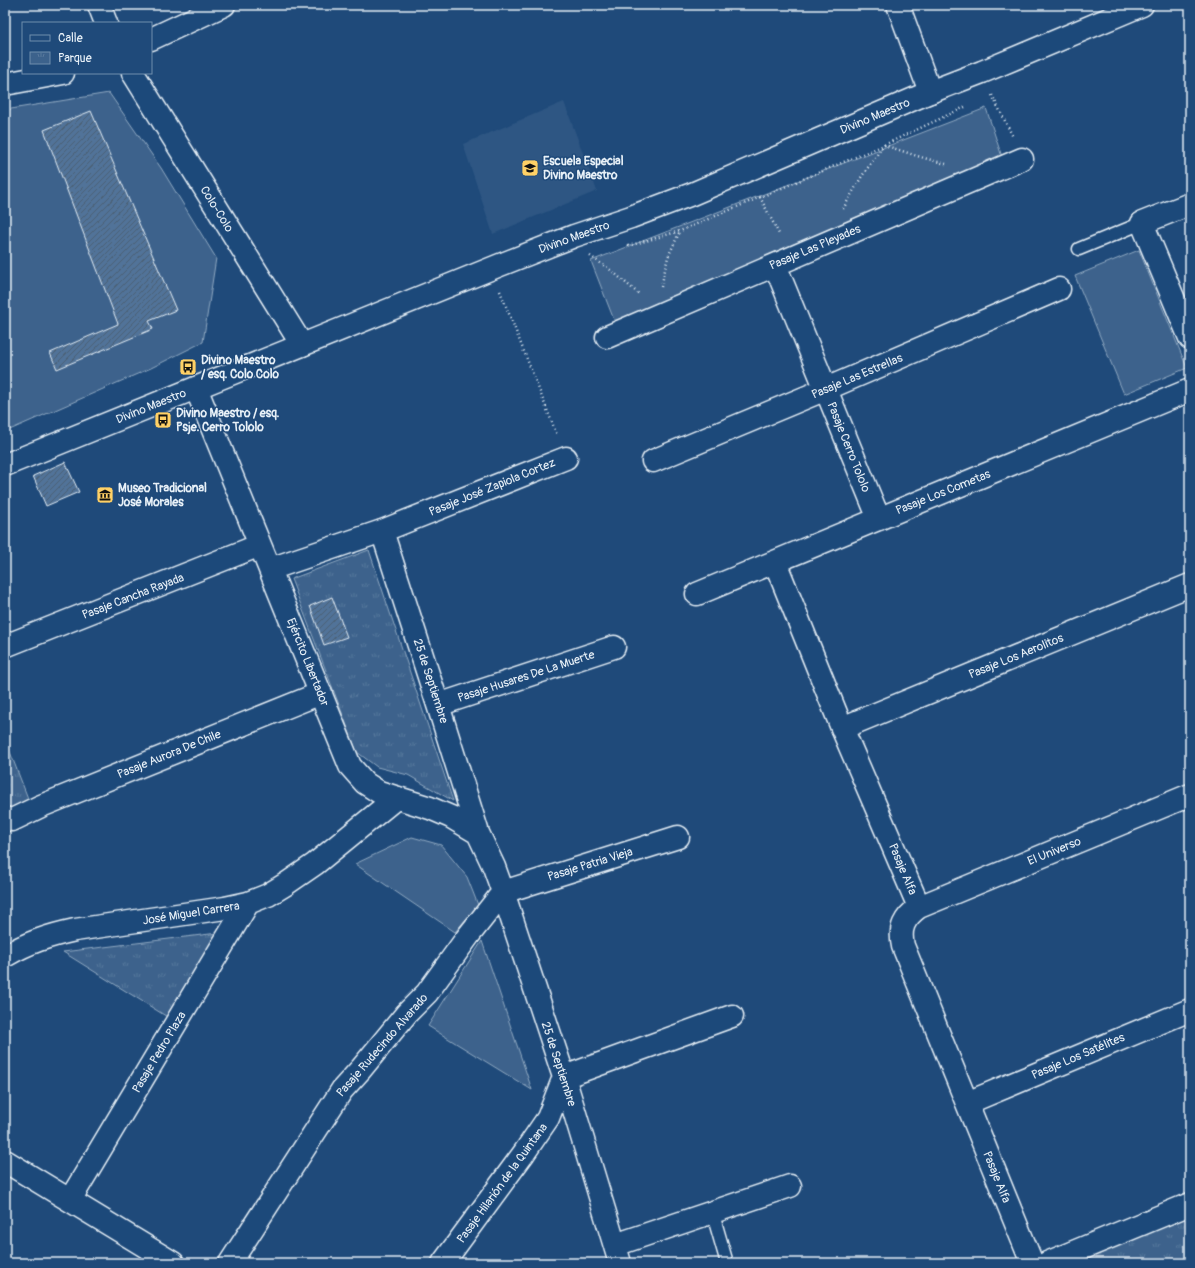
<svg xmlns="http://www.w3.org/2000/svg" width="1195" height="1268" viewBox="0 0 1195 1268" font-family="Pangolin,sans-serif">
<defs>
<pattern id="park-tufts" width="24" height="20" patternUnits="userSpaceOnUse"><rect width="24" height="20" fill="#3c628c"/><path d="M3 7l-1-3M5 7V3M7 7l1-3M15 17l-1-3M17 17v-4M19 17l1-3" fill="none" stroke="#58799d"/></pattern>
<pattern id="building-hatch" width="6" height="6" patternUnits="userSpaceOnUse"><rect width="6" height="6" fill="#517399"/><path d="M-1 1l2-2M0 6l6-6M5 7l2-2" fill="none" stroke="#4c5e72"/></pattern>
</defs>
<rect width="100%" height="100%" fill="#1f4a7a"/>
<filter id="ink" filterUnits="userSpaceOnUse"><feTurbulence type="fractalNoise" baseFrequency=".025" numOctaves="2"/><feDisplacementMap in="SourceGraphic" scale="8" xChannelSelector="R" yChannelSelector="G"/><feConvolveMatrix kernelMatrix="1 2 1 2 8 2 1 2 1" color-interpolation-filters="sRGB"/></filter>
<g filter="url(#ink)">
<path fill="#2e5683" d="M564,102L597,191L493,234L463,144Z"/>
<path fill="#3c628c" stroke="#92aac2" d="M109,93L161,168L216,258L203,342L151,368L5,432V110Z
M986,108L1003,160L616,325L591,261Z
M1139,250L1187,368L1124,394L1075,276Z
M412,837L441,845L467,877L478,905L455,932L355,864Z
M482,941L532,1090L428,1026Z"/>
<path fill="url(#park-tufts)" stroke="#92aac2" d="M369,550L453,801L408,775L377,767L357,752L291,579Z
M5,739L29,801L5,811Z
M218,933L169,1018L63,952Z
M1190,1214V1263H1069Z"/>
<path fill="url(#building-hatch)" stroke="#e8f1f8" d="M91,111L176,310L149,321L153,329L57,369L50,353L118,324L44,130Z
M65,462L79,492L46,506L33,476Z
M332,597L347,637L324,645L310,606Z"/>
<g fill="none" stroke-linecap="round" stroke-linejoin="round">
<g stroke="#e8f1f8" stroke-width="15">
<path id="service" d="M1079,249L1142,223
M712,1211L727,1263"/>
</g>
<g stroke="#e8f1f8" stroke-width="25">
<path id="minor" d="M99,5L106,23
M898,5L930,92
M151,39L224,5
M133,73L302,345
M5,84L63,73
M1190,204L1142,223L1190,338
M775,265L879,519
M607,337L1022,159
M196,388L350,766L365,783L379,792L430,808L451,817L478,833L494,867L503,892L564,1077L620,1263
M653,461L826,389L1059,289
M382,531L438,705L478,833
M775,562L842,728L919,907
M270,569L382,531L566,458
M697,594L1190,390
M5,646L260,545
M438,705L614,647
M842,728L1190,585
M5,818L12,820L41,806L321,693
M5,956C29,942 48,936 75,930L225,908L248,903L268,895L286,884L315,864L396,798
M967,1103L1190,1010
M70,1200L248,903
M615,1245L790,1186
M230,1263L342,1090L361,1069L407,1013L427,993L469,935L503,892L678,837
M443,1263L524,1153L548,1118L564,1077L732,1016
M1032,1263L903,946C899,928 904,918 919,907L1190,795
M1047,1263L1190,1204"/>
</g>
<g stroke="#e8f1f8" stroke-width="25">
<path id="tertiary" d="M5,465L500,265L574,236L631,217L692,194L930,92L982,72L1142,5"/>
</g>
<g stroke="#e8f1f8" stroke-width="25">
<path id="secondary" d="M5,1161L173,1263"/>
</g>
<path stroke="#e8f1f8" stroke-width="2.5" stroke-dasharray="1 3" stroke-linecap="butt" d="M992,95L1013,137
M760,197L780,236
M843,209L862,176L884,145L917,156L946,164
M628,246L680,231L884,145L965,107
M590,256L612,271L640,295
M661,287L668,257L680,231
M500,291L557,435"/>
<use href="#service" stroke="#1f4a7a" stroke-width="12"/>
<use href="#minor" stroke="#1f4a7a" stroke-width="22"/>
<use href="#tertiary" stroke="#1f4a7a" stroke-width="22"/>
<use href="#secondary" stroke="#1f4a7a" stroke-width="22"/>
</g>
</g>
<defs>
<g id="school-square" transform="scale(0.9)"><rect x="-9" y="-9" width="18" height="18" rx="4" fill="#ffd166" stroke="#1f4a7a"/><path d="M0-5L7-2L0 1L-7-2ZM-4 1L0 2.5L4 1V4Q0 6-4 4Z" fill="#111"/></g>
<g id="bus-square" transform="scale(0.9)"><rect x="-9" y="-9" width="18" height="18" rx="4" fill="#ffd166" stroke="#1f4a7a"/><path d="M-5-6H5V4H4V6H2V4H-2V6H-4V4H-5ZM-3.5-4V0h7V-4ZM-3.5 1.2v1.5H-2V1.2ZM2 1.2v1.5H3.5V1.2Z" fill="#111"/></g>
<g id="museum-square" transform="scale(0.9)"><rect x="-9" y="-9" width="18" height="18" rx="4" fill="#ffd166" stroke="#1f4a7a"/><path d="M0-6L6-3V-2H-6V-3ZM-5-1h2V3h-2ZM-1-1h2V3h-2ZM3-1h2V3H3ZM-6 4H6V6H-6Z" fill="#111"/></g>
</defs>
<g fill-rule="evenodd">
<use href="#school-square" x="530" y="168"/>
<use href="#bus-square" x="188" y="367"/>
<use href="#bus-square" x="163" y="420"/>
<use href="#museum-square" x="105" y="495"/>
</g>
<g text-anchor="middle" stroke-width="3" stroke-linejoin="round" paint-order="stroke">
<g font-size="12" fill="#e8f1f8" stroke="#1f4a7a">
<text transform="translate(875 116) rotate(-23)" y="4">Divino Maestro</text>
<text transform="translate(217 209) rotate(58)" y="4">Colo-Colo</text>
<text transform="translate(574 237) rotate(-20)" y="4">Divino Maestro</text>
<text transform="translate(815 247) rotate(-23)" y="4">Pasaje Las Pleyades</text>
<text transform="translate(857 376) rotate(-23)" y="4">Pasaje Las Estrellas</text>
<text transform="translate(151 406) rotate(-22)" y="4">Divino Maestro</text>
<text transform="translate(849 447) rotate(68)" y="4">Pasaje Cerro Tololo</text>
<text transform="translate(492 487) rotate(-22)" y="4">Pasaje José Zapiola Cortez</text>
<text transform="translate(943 492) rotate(-22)" y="4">Pasaje Los Cometas</text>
<text transform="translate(133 596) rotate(-21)" y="4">Pasaje Cancha Rayada</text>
<text transform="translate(1016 656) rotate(-22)" y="4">Pasaje Los Aerolitos</text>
<text transform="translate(308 662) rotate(68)" y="4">Ejército Libertador</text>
<text transform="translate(526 676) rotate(-18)" y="4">Pasaje Husares De La Muerte</text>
<text transform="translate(431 681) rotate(72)" y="4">25 de Septiembre</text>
<text transform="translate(169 754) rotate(-22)" y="4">Pasaje Aurora De Chile</text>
<text transform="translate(1054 851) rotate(-22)" y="4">El Universo</text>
<text transform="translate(590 864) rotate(-17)" y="4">Pasaje Patria Vieja</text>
<text transform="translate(903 869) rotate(67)" y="4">Pasaje Alfa</text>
<text transform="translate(191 913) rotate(-9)" y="4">José Miguel Carrera</text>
<text transform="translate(382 1045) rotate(-49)" y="4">Pasaje Rudecindo Alvarado</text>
<text transform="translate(159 1052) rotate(-59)" y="4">Pasaje Pedro Plaza</text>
<text transform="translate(1078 1056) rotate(-23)" y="4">Pasaje Los Satélites</text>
<text transform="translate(559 1064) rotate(72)" y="4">25 de Septiembre</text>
<text transform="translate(997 1177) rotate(68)" y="4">Pasaje Alfa</text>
<text transform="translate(502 1183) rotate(-54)" y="4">Pasaje Hilarión de la Quintana</text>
</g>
<g font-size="12" font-weight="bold" fill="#e8f1f8" stroke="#1f4a7a" text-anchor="start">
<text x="543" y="165">Escuela Especial<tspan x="543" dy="14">Divino Maestro</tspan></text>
<text x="201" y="364">Divino Maestro<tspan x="201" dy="14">/ esq. Colo Colo</tspan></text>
<text x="176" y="417">Divino Maestro / esq.<tspan x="176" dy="14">Psje. Cerro Tololo</tspan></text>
<text x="118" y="492">Museo Tradicional<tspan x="118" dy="14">José Morales</tspan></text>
</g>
</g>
<rect width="1195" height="1268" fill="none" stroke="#1f4a7a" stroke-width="20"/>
<rect x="10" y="10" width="1175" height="1248" fill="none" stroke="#e8f1f8" stroke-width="1.5" filter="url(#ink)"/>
<rect x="22" y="22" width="130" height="52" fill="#1f4a7a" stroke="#6f8dac"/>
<rect x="30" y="35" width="20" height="6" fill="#1f4a7a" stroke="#6f8dac"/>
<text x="58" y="42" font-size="12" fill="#e8f1f8">Calle</text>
<rect x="30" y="52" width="20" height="12" fill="url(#park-tufts)" stroke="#6f8dac"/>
<text x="58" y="62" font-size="12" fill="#e8f1f8">Parque</text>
</svg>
